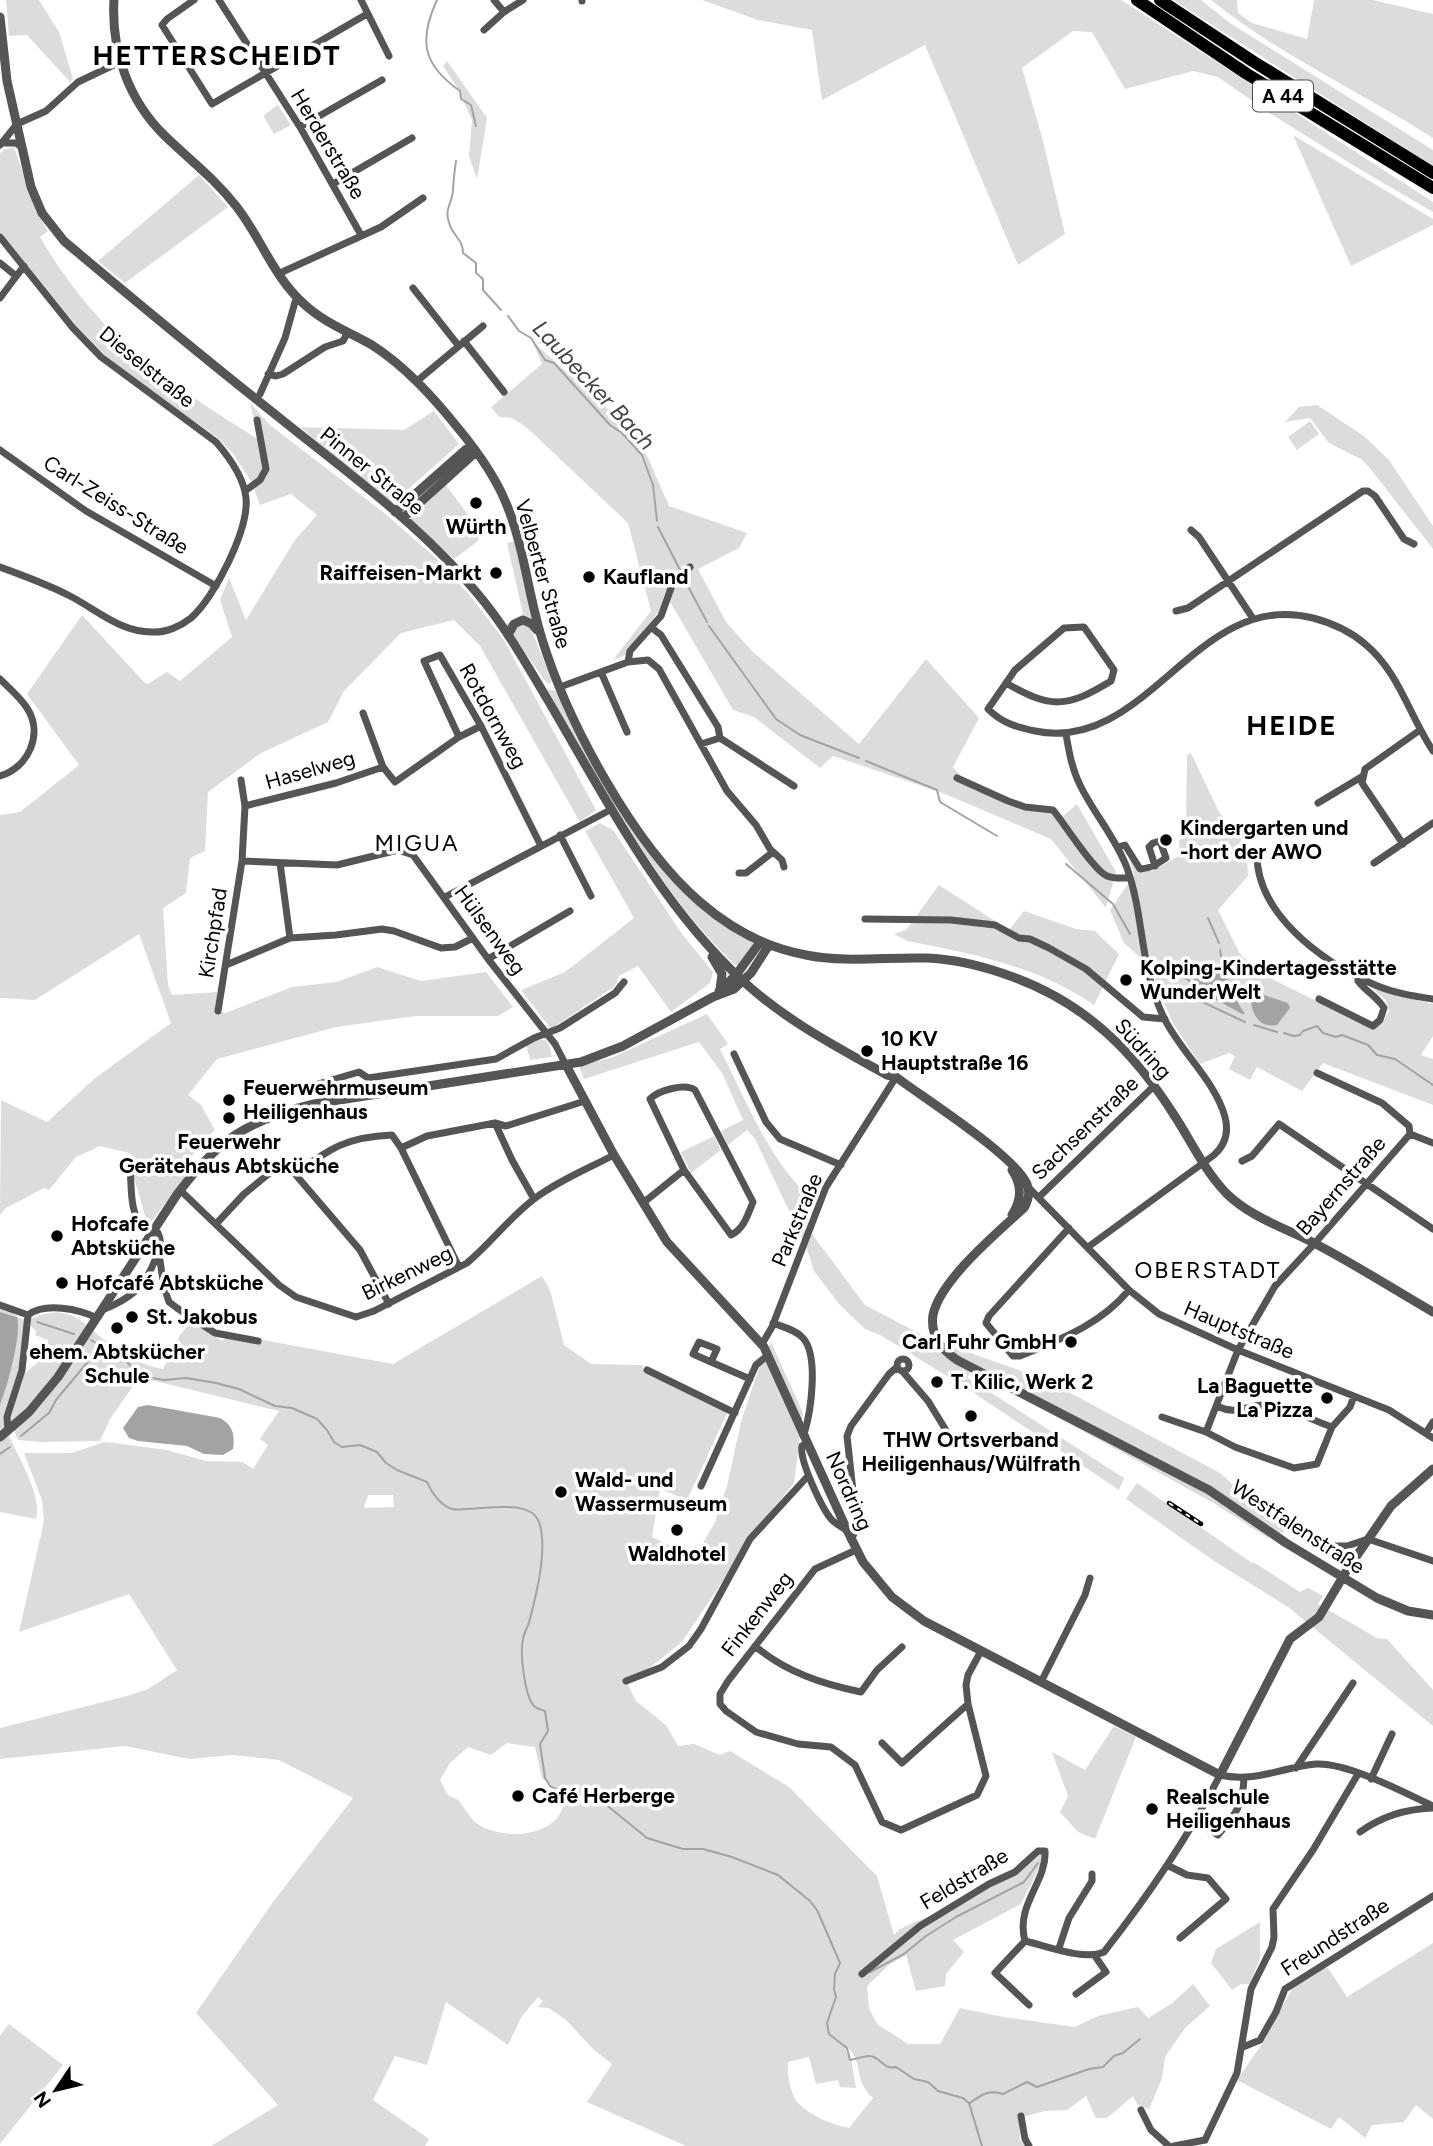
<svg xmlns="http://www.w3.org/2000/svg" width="1433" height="2146" viewBox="0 0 1433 2146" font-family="Figtree,sans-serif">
<rect width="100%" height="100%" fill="#fff"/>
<path fill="#dcdcdc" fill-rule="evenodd" d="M6,0H39L59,32L73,79L70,82L27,35L9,36Z
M702,0H1121L1433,202V212L1356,167L1271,114L1218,77L1193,71L1125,89L1092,32L1073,31L1022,68L1042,137L1065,234L1018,265L925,45L822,100L812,30L758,20Z
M1173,0H1201L1230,23L1433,150V166Z
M1211,0H1237L1238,13L1252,23L1307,39L1314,0H1373L1433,14V138C1360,91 1279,55 1211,0Z
M447,61L487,118L477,179L469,156L472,120L457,87L443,66Z
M278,105L291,125L274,134L264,117L265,114Z
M1293,135L1433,219V225L1351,266Z
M14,147L36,211L48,231L40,237C97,335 164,381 258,439L250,403L270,425L383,512L436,558L471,597L504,640L596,810L580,822L480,646L454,620L401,633L344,691L328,722L261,753L208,792L205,851L190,858L186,893L163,908L168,985L172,995L217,992L216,1010L225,1013L292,987L337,982L377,967L421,981L486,972L513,1007L498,1016H416L336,1027L217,1059L188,1095L201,1105L215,1130L183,1166L189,1172L148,1226L131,1167L130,1153L100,1146L76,1157L49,1190L44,1188L6,1208L0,1215L1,1100L47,1122L94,1079L171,1023L139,934L35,1000L0,998V815L20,812L79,765L27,694L82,615L145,683L148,684L167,672L180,681L232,637L220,600L229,578L246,620L295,540L317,515L291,494L260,505L251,481L234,455L218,438L131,377L106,356L80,330L0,232V153L5,149Z
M199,175L228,207L125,283L98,261Z
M532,341L639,437L669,506L747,533L739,548L698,569L726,622L753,652L859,744L926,659L979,718L953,767L965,781L1027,808L1050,810L1062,817L1077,804L1116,872L1106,908L1051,839L940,792L833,756L820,768L754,717L733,710L665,593L659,611L625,655L613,660L651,611L628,523L526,427L512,418L499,417L491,407L542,364Z
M1317,405L1365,437L1389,460L1433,526V549L1369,467L1361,459L1329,443L1310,418L1285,422L1299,407Z
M434,411L459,444L395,501L390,503L300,427L404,430Z
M1310,421L1319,434L1297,450L1288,437Z
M446,485L479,530L478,541L454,559L410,519Z
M514,541L534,623L528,619L508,629L506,624L523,614L507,543Z
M527,624C535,634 545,666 552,680L550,684L545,681L513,635C514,626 519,625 527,624Z
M547,689L557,691L584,748L672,880L753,942V945L739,965H735C655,888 602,784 547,689Z
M1191,753L1219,812L1246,845L1248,876L1218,910L1240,954L1266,976L1369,1027L1382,1024L1389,1011L1385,999L1373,989L1433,1004V1036L1421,1055L1433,1059V1105L1323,1063L1302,1091L1257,1067L1250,1080L1229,1069L1235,1056L1229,1053L1200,1064L1174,1025L1160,994L1151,967L1124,943L1110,910L1134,875L1127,850L1139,870L1153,871L1180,855L1179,840L1189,835L1186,825L1187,755Z
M600,823L613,830L682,934L713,972L710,983L671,1012L638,966L619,976L615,986L551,1029L521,990L565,972L634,918L585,831Z
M939,885L1009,930L1024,911L1076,929L1095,931L1119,954L1094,1005C1038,966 973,954 907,941L894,934L906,930Z
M707,1014L728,1044L720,1049C743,1094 774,1172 815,1200L806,1226L865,1305L928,1338L1044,1379L1220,1473L1285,1531L1268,1538L1215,1504L1147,1466L970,1370L968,1378L1124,1478L1119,1490L971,1391L882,1336L865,1329L839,1304L814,1271L807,1249L755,1139L747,1130L728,1145L721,1131L743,1120L722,1073L699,1042L584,1079L579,1066L613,1057Z
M535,1040H546L550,1047L552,1057L530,1060L526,1045Z
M714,1136L721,1150L691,1173L681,1152Z
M542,1276L550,1290L564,1345L591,1364L642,1365L644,1372L728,1411L687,1500L660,1489L652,1537L686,1553L699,1550L714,1524L727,1486L741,1422L758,1371L771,1342L803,1413L794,1483L758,1528L682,1642L628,1685L636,1701L666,1725L678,1746L694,1744L720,1755L730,1751L789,1787L877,1876L894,1935C905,1922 931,1918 947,1909C980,1893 1012,1876 1039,1852L1043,1860L1021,1904L953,1940L964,1952L946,1974L945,1986L916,1991L906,1955L890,1964L867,1986L869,2008L877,2024L908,2044H940L960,2008L1003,2017L1075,2027L1098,2016L1138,2007L1148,2018L1171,2004L1193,1984L1210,2006L1185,2028L1165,2057L1162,2078L1149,2109L1137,2104L1133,2096L1107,2118H1096L1086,2096L1067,2110L1045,2111L1019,2118L1020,2140L1025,2146H686L587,2102L612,2064L593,2049L566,2020L549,2008L538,2007L543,2001L538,1997L522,2016L508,2045L446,2002L427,2065L395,2056L373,2100L429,2139L425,2146H211L278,2105L196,2013L273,1902L353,1798L279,1760L233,1755L189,1759L125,1746L0,1759V1728L127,1696L148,1689L177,1670L129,1594L19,1632L44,1521L42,1500L24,1453H71L105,1442L167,1450L206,1461L243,1462L253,1469L268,1445L260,1439L279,1411L155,1381L136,1382L110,1419L100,1441L41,1442L18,1440L10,1420L24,1374L47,1355L48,1340L35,1335L36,1331L31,1326L30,1319C70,1302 80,1321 108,1343C124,1355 143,1366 163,1369L180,1335L192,1321L222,1341L231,1334L393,1364ZM368,1495H393L394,1507L364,1508ZM507,1743L535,1747L542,1778L564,1795C567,1836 506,1842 479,1825C470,1819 465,1808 458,1800C455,1798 451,1797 448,1795C445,1791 443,1785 440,1780L450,1763L468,1747L491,1755ZM847,2047C865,2063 852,2079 873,2098L849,2128C833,2125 811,2116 799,2104C790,2095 787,2074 788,2062L809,2057L816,2084L838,2080L840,2087L856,2088L851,2059L846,2051Z
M0,1301L17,1317L24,1319C31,1346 12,1401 5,1428C15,1451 43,1495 36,1519L0,1512V1405L15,1351L17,1317L0,1312Z
M1137,1483L1252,1563H1255L1300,1592L1308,1588L1323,1596L1318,1604L1377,1638L1387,1639L1433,1690V1726L1288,1607L1214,1561L1126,1499Z
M1114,1726L1136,1737L1095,1839L1078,1832L1060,1812L1068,1796L1052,1752L1085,1770Z
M1260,1922V1958L1250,1984H1241L1232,1990L1211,1963L1216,1949Z
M1433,1943V2119L1416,2105L1404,2122L1372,2125L1365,2138L1339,2117L1331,2129L1237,2080L1264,2041L1293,1987L1323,1966L1328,1968L1347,1997Z
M9,2024L63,2065L0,2144V2036Z"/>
<path fill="#a3a3a3" d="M1206,965L1232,982L1238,1003L1245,1014H1242L1211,997L1195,983L1194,976Z
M1258,993L1288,1003L1290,1008L1277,1025C1257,1028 1252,1013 1250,996Z
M0,1312L17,1317C22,1335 7,1387 0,1405Z
M148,1405L220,1418C233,1425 235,1435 233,1449L223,1455L204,1454L187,1446L138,1441L129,1438L123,1428L138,1407Z"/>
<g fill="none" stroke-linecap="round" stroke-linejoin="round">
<path stroke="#a3a3a3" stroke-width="2" d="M437,0C418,41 423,65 460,91L461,99L471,105L476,126
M456,161C454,173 454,178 453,189C453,205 442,207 451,228C456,238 463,241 463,253L476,263V273L483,279V290L501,310
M508,316L519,331L531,338L545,360L554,363L610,425L622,433L642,455L653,485L657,521
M658,527L680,570
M682,575L707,622
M709,626L776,719L800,735L859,758
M866,761L937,790L940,802L997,836
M1066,864L1113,904L1130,934
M1208,918L1219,943
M1161,966L1189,980L1194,990L1191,994L1194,998L1245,1022
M1218,972L1223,966L1220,950
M1254,1025L1277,1032
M1284,1033L1294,1036L1300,1035L1303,1031L1317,1026L1323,1033L1336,1037L1342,1035L1368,1045L1377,1055L1395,1059L1433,1085
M37,1322L74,1334
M91,1340L127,1362L140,1376L164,1380L186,1378L216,1383L239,1389L275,1406L292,1408L317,1419L327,1430L334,1442L342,1447L360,1445L377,1452L386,1463L397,1470L427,1482C431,1492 441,1506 452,1509C470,1513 529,1495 539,1522C548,1548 537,1592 530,1619C529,1625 524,1632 523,1639C520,1652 524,1697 535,1707C538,1709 542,1710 545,1711L548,1731L540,1744L545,1778L550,1786L569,1796L589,1794L599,1799L647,1838L683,1849H703L732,1857L778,1875L810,1901L817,1910L840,1963L835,1974L834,1989L836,1997L827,2023L829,2034L847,2048L850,2060C857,2059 863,2056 869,2056C881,2056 882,2070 896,2067L914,2079L928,2082L938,2091L963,2098L969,2103L982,2146
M21,1436L49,1413L56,1400L101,1346
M0,1454L10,1447
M870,1972L904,1954L926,1936L956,1917L1024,1882L1038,1863
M970,2103C981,2095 989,2089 1003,2094L1027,2082L1037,2087L1089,2069L1103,2067L1114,2056L1123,2053L1140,2039"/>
<path stroke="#555" stroke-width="7" d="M194,0L167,19L162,25L212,104L367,14
M219,0L300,127L361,235
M361,0L389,56
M494,0L504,12L523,0
M582,0V1
M484,30L504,12
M300,127L382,80
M2,143H16L22,147
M0,145L17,124L46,111L78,82L120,62
M333,184L412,138
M0,237L73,328L101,357L216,442C229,457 244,477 246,498C249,529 215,597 191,618C181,626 166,633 152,632C120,632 97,610 70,596C47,584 24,576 0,567
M0,263L16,276
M280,273L381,227L423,198
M413,288L458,345
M0,298L24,266
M464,341L504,392
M268,374L276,376L283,374L325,347L343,341L348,332
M417,381L483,326
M260,394L285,338L295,302L298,299
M0,450L86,511L216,586
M245,491L260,480L266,469L257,420
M1191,530L1199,537L1252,617
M1176,611L1188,608L1363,491H1368L1375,496L1404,539L1414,544
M652,628L661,635L718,727L720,738L701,744
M628,662L648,660L659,669L727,791L756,825L770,849L782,860L784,867
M601,672L627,732
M0,679C9,688 20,697 27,708C44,734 28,768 0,776
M1006,683C1051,709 1067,708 1111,681L1114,670L1084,627L1064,628L1015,670L988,709C1002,723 1016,727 1035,731C1148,754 1196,588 1313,618C1332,623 1350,631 1365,644C1399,672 1409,715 1433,751
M560,687L628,662L630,651L661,616L675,577L690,567
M363,713L383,767L395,782L459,737L481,726
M1066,734C1069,752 1072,769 1080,785C1094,814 1116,838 1127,868C1145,919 1139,966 1164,1018C1180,1051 1216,1082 1225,1117C1229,1132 1225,1145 1214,1155L1088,1247
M459,737L424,661L440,655L481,726L541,846
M720,738L794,786
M957,778L1008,801L1025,807L1053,810C1064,823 1094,871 1107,876C1114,879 1123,878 1130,878
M1318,803L1363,776
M245,806L336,783L383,767
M560,835L591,896
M1403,844L1362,783L1365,769L1420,730
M1118,847L1125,845L1140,869C1152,868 1157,864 1166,858L1160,841L1153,843L1149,847L1155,866
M1254,850H1257C1254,913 1322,962 1375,985C1394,993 1413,996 1433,999
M242,861L337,865L398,850L413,855L488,959L555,1044L566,1065
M280,863L290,938
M1374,863L1433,823
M739,873H746L773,852
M445,897L612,809
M865,919L951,920L995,925L1019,938L1030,939L1049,948L1086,969L1143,1017L1165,1019
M488,959L570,911
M226,965L290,938L336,935L382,929L394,931L441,948L455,947L473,938
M1319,999L1373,1026L1380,1020L1384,1008C1376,995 1366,992 1358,981V977
M218,1011L242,861L245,806L241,780
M734,1054L766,1122L780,1139L841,1165
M1317,1073L1382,1103L1409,1126L1410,1134
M301,1089L359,1072L368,1078L496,1059L534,1038L560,1028L615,993L624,982
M495,1123L512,1160L534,1199
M401,1148L459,1267
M1242,1161L1252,1156L1279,1124L1433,1229
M295,1174L360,1250L389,1304
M1027,1186L1129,1290L1159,1314L1238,1350L1389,1410L1433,1438
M180,1190L279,1285L296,1297L356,1317L374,1311L467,1263C491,1243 509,1218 534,1199C558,1181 587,1169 614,1155
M1039,1197L1155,1085
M643,1203L684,1170L650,1099C659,1090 685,1083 695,1090L753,1202C748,1214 744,1229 731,1235L684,1170
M216,1224L244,1194L282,1163L295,1174C331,1148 346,1137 392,1135L401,1148L427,1136L495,1123L506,1126L585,1101
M1069,1228L989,1316L986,1323L1013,1356H1020C1061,1339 1100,1325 1129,1290
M159,1254L164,1287L169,1302L177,1308L215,1333L258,1341
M0,1305L28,1315
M102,1310C130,1299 144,1288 155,1260C159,1250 163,1243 158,1233C153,1230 147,1229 143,1225C129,1215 132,1185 130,1170
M28,1315C45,1302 79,1309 97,1318
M773,1323C783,1327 796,1330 803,1338C819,1356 811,1412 804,1434
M762,1344L772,1327L826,1187L896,1077
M897 1365a6 6 0 1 1 12 0a6 6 0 1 1-12 0Z
M711,1362L693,1354L699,1342L717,1349L711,1362L750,1379
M647,1370L735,1413
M903,1372L928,1401L952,1440L958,1446
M1217,1406C1238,1416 1244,1405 1264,1405C1288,1405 1310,1420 1332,1427
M1162,1417L1206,1432L1235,1447L1294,1468L1317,1464L1332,1427L1350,1407L1354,1396
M8,1431L7,1417L22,1370L28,1315
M1206,1432L1238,1350L1275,1286L1315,1243L1410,1134L1433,1143
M1426,1433L1433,1422
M808,1443L802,1446C799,1460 822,1509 832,1520C836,1524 842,1527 846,1530
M701,1486L756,1365L768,1355
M851,1540L857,1528L847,1436L851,1426L889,1374L897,1367
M1310,1542L1326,1546H1347L1368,1539L1433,1561
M856,1550L815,1569L728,1681L720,1694V1704L726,1711L756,1732L798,1744L831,1747L855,1765L882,1822L901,1830L977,1795L986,1776L968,1704L966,1685L968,1675L981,1651
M755,1646C786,1672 822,1684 861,1692L877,1670L902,1647
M626,1681L662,1667L689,1646L701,1629L750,1539L808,1476
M1041,1682L1085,1595L1090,1578
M882,1743L902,1763L968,1704
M1296,1768L1353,1683
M1371,1779L1392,1734
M1196,1820L1218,1835C1235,1815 1243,1806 1244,1778
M1360,1832C1382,1816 1405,1809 1432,1808
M1167,1865L1187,1875L1208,1878L1226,1899L1180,1938
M1025,1941L995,1973L1029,2005
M1059,1948L1069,1918L1092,1881V1874
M862,1974L920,1926L989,1884L1015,1872L1038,1851H1045C1047,1882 1015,1905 1025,1941C1047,1946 1084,1961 1104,1952C1148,1896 1188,1838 1220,1775C1255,1783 1283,1767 1316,1764C1347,1762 1405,1793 1433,1806
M1076,1994L1106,1972L1095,1956
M1243,2047L1260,2040L1276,2012L1285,1989L1433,1896
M1141,2110L1151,2130L1169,2146
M1021,2116L1025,2139L1029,2146
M1205,2140L1237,2073L1251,1989L1272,1947L1274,1937L1273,1909L1313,1850L1358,1774
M1174,2146L1205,2140"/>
<path stroke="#555" stroke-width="9" d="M114,0C111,50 128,100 165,136C190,160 214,178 236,206C260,236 274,278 304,304C323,322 349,332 372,345C406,367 433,397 458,428C477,451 495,476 506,503C524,546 528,594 542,639C568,723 633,844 700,902C730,928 767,948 806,955C845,963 886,957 926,958C955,959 986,967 1013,977C1087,1004 1135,1053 1176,1118C1192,1143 1205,1171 1226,1193C1249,1216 1282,1227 1312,1242C1353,1263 1393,1289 1433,1312
M0,17L7,81L31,187L42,213L64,241C134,300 204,358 276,415C345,471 420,524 477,593C505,626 527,665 549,702C606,799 659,904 743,981C785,1020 837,1047 887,1075L896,1077C922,1097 1021,1159 1028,1187C1030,1195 1028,1201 1024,1208C998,1232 940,1280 933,1315C930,1335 942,1350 957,1360L1209,1490L1286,1543L1377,1598L1408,1611L1433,1615
M395,512L471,445
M403,518L476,452
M508,635L514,624L523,620L532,624L537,630
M712,957L722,974L720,989
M719,991L736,975L761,941
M566,1065L614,1155L667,1242L764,1347L847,1530L863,1562L892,1597L924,1621L1220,1775L1290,1639L1319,1617L1347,1570L1391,1506L1433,1469
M1012,1170C1022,1185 1022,1199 1012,1215
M0,1437L29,1412L58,1377L176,1196C217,1140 247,1120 314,1104L581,1062L623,1046L713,997L734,989L751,973L769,945"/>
<path stroke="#000" stroke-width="12" d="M1137,0L1247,74L1433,188
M1160,0L1254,62L1433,173"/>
<g stroke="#000" stroke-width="4.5">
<path id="rail" d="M1169,1503L1201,1524"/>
</g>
<use href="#rail" stroke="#fff" stroke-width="2" stroke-dasharray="5" stroke-linecap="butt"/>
</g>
<g fill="#000" stroke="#fff" stroke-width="2.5">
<circle cx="476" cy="503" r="7"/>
<circle cx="496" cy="573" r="7"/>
<circle cx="589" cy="577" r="7"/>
<circle cx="1166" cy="840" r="7"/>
<circle cx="1126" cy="980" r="7"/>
<circle cx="867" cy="1051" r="7"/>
<circle cx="229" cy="1100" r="7"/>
<circle cx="229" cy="1118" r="7"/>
<circle cx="57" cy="1236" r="7"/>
<circle cx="62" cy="1283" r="7"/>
<circle cx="132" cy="1317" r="7"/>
<circle cx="117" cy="1328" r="7"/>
<circle cx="1071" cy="1342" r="7"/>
<circle cx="937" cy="1382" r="7"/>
<circle cx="1327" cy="1398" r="7"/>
<circle cx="971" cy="1416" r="7"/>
<circle cx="561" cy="1492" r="7"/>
<circle cx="677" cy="1530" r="7"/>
<circle cx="518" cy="1796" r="7"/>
<circle cx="1152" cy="1809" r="7"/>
</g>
<g text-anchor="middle" stroke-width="7" stroke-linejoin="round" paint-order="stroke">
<rect fill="#fff" stroke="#4c4c4c" stroke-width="2" x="1253" y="80.5" width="60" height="31" rx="5"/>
<g font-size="19" font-weight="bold" fill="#000">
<text x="1283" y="103">A 44</text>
</g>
<g font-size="21" fill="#000" stroke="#fff">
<text transform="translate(328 144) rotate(59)" y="7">Herderstraße</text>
<text transform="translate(147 367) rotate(39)" y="7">Dieselstraße</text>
<text transform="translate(372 471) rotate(39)" y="7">Pinner Straße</text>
<text transform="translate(116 505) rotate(32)" y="7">Carl-Zeiss-Straße</text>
<text transform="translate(543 574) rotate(74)" y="7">Velberter Straße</text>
<text transform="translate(493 716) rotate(61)" y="7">Rotdornweg</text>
<text transform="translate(310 770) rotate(-16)" y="7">Haselweg</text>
<text transform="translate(490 930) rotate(54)" y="7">Hülsenweg</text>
<text transform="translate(213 933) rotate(-81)" y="7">Kirchpfad</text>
<text transform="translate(1143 1049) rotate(48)" y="7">Südring</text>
<text transform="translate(1085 1128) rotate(-44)" y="7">Sachsenstraße</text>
<text transform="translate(1341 1186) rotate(-49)" y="7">Bayernstraße</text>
<text transform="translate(797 1220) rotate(-67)" y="7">Parkstraße</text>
<text transform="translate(407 1273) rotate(-26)" y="7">Birkenweg</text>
<text transform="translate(1239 1330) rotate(23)" y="7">Hauptstraße</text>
<text transform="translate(849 1491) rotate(66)" y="7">Nordring</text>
<text transform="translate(1298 1527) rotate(33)" y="7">Westfalenstraße</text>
<text transform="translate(757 1614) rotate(-52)" y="7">Finkenweg</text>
<text transform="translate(964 1879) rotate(-31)" y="7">Feldstraße</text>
<text transform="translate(1335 1937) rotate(-33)" y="7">Freundstraße</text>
</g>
<g font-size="21" font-weight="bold" fill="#000" stroke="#fff" text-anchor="start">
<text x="476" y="534" text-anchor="middle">Würth</text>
<text x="482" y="580" text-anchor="end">Raiffeisen-Markt</text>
<text x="603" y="584">Kaufland</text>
<text x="1180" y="835">Kindergarten und<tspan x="1180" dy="24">-hort der AWO</tspan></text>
<text x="1140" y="975">Kolping-Kindertagesstätte<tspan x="1140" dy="24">WunderWelt</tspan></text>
<text x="881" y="1046">10 KV<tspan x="881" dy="24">Hauptstraße 16</tspan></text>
<text x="243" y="1095">Feuerwehrmuseum<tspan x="243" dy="24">Heiligenhaus</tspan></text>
<text x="229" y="1149" text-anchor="middle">Feuerwehr<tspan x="229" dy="24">Gerätehaus Abtsküche</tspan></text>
<text x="71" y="1231">Hofcafe<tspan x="71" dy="24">Abtsküche</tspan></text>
<text x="76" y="1290">Hofcafé Abtsküche</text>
<text x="146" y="1324">St. Jakobus</text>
<text x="1057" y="1349" text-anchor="end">Carl Fuhr GmbH</text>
<text x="117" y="1359" text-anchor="middle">ehem. Abtskücher<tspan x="117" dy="24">Schule</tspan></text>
<text x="951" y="1389">T. Kilic, Werk 2</text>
<text x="1313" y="1393" text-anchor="end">La Baguette<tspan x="1313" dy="24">La Pizza</tspan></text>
<text x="971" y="1447" text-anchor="middle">THW Ortsverband<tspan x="971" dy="24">Heiligenhaus/Wülfrath</tspan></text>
<text x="575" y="1487">Wald- und<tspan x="575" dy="24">Wassermuseum</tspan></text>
<text x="677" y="1561" text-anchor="middle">Waldhotel</text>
<text x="532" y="1803">Café Herberge</text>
<text x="1166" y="1804">Realschule<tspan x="1166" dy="24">Heiligenhaus</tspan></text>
</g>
<g font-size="23" font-style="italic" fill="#444" stroke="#fff">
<text transform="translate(594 385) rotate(47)" y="8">Laubecker Bach</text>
</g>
<g font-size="23" letter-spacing="2" fill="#000" stroke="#fff">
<text x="417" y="851">MIGUA</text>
<text x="1208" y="1278">OBERSTADT</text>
</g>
<g font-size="28" font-weight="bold" letter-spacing="2" fill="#000" stroke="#fff">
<text x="217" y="65">HETTERSCHEIDT</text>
<text x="1292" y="735">HEIDE</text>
</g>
</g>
<g transform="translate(56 2090) rotate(235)" stroke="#ffffff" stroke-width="5" paint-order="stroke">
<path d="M0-5L12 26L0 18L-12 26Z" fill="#000000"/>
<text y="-10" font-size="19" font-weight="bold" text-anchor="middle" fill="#000000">N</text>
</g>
</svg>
